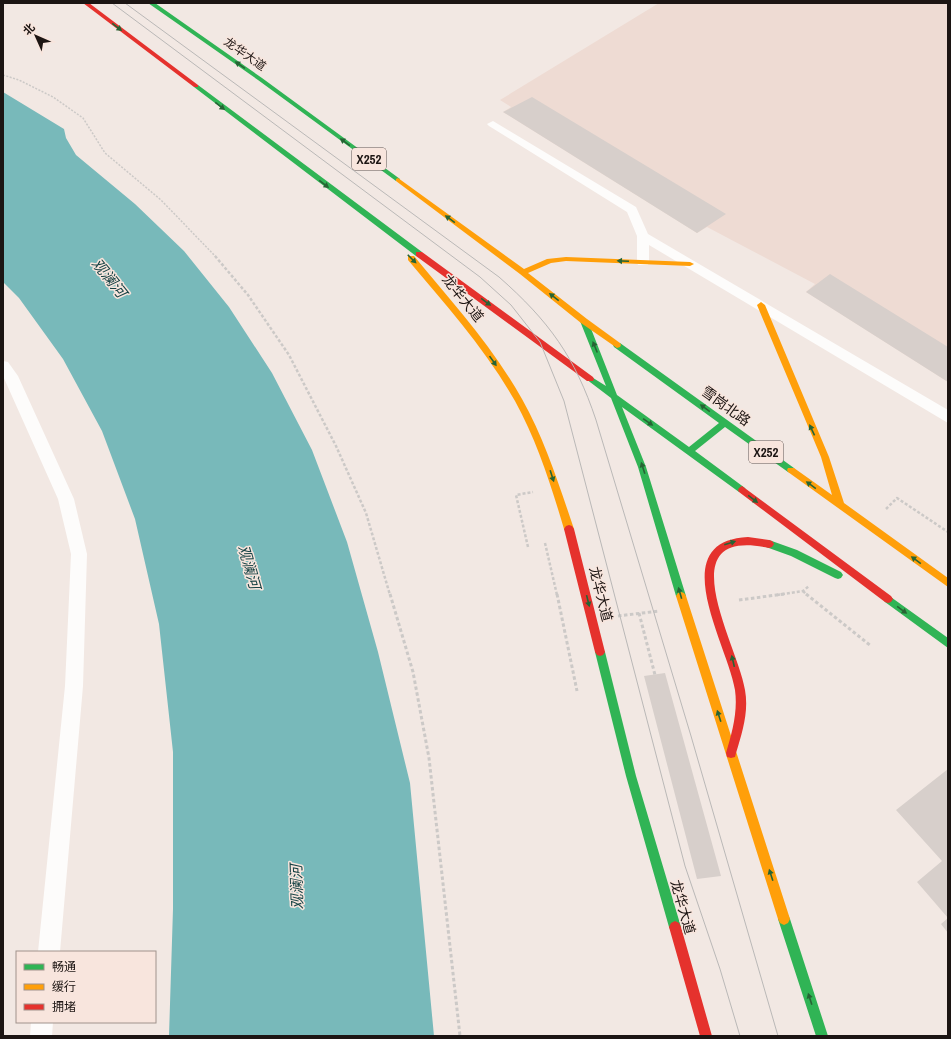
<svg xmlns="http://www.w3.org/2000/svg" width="951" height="1039" viewBox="0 0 951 1039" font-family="'Archivo Narrow','Noto Sans SC',sans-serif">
<rect width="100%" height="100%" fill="#f2e8e3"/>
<path fill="#eedbd3" d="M659,3H948V382L806,292L815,284L707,227L697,233L503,112L511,107L500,100Z"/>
<path fill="#78b9ba" d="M3,92L64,129L66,138L76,155L135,204L184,251L229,307L272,373L312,450L347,542L378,652L410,783L434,1036H169L173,909V752L159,624L135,519L102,431L63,359L19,298L3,282Z"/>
<path fill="#d7cfcb" d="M532,97L726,214L697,233L503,112Z
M830,274L948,347V382L806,292Z
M665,673L721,876L697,879L644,676Z
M948,769V918L917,882L942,861L896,810Z
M948,918V933L941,924Z"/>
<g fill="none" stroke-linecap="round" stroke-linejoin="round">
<path stroke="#ccc9c7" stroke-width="1.5" stroke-dasharray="2 1.5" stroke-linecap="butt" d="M3,75L19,80L53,97L83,118L105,153L161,200L216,257"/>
<path stroke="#ccc9c7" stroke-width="2.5" stroke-dasharray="3 2" stroke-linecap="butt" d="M215,256L248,295L289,355L336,446L366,513L390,595
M886,509L897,498L948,532
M545,543L557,595
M528,547L516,495L533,492
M803,591L807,595
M777,595L803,591L809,586"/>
<path stroke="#ccc9c7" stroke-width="3" stroke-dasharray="3.5 2.5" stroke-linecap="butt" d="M390,594L413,672L429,758L460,1036
M557,594L577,691
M806,594L871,646
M739,600L784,594
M639,613L655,675
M618,616L659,611"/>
<path fill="#fdfcfb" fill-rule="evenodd" d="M493,121L636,207L648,234L948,410V423L649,245V262L648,265H638L637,262V236L627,212L489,126L487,124Z
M3,361L8,362L18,376L74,499L87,554L83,686L60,952H38L65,686L71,554L58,499L3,376Z
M31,1022H53L52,1036H30Z"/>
<path fill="#30b455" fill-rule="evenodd" d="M148,3H155L262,78L400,179V181H396L258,80Z
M194,85H198L422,252V256H416L194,87Z
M584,318L588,321L617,395L689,447L719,423L614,347L613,345L614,343H620L794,468L795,470L791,473L788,472L725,427L695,451L745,488L746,490L745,492H739L622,407L646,467L686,596L684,599L681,600L678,599L676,596L638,467L611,398L586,379L590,376L606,386L580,321Z
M769,540L797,550L841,572L843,575L841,578L838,579L835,578L791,556L766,547L764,544L766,541Z
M888,595L948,638V648L885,602L883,599L885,596Z
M600,648L603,649L605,652L636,776L681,927L679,931L675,933L671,931L669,927L626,776L595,652L597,649Z
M784,913L788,915L790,919L828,1036H816L778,919L780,915Z"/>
<path fill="#ff9f0a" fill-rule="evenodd" d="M398,178L524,269L547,259L566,257L690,262L694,264L690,266L566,261L551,263L528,273L587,319L620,343L621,345L620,347L617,348L581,323L520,274L396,181V179Z
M408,256H414C452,302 493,347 522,399C545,440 559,485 574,529L572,532H566L564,529C551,485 537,441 515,401C486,350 446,305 408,260Z
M761,302L765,305L829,457L844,503L948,578V587L788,472L787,470L788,468H794L832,495L821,457L757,305Z
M681,592L684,593L686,596L790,919L788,923L784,925L780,923L778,919L676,596L678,593Z"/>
<path fill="#e5322d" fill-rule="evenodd" d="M83,3H89L198,85V87H194Z
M416,252H422L593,377L594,379L593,381H587L416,256Z
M742,486L891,596L893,599L891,602L888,603L885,602L739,492L738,490L739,488Z
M569,525L572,526L574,529L605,652L603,655L600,656L597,655L595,652L564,529L566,526Z
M748,537L769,540L772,541L774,544L772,547L769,548C666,526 738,645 745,690C749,712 742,733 736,753L735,757L731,758L727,757L726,753C732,733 738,712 735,690C728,645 663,541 748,537Z
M675,921L679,923L681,927L712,1036H700L669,927L671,923Z"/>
<path stroke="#bab8b7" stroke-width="1" d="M112,3L480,277L511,305L540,342L564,401L685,866L720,969L740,1036
M125,3L499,277C549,321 575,357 596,420L691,736L778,1036"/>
</g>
<defs><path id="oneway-solid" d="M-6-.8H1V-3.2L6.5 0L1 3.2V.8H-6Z"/></defs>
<g fill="#266434">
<use href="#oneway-solid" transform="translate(117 27) rotate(38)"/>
<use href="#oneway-solid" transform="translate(240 65) rotate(-145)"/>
<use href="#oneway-solid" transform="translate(220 106) rotate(38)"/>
<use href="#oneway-solid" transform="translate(345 142) rotate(-144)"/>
<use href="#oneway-solid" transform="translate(324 184) rotate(37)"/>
<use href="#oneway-solid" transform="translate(450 219) rotate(-144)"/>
<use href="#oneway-solid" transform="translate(412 259) rotate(45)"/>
<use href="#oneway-solid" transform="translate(623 261) rotate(-178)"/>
<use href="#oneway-solid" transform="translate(554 297) rotate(-142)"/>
<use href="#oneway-solid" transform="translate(486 302) rotate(36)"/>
<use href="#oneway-solid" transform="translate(595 347) rotate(-112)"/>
<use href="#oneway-solid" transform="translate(493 361) rotate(55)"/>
<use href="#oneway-solid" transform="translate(705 408) rotate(-144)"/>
<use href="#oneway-solid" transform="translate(648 422) rotate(35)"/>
<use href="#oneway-solid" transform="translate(812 430) rotate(-115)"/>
<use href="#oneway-solid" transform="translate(643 468) rotate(-108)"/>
<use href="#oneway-solid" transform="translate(552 476) rotate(72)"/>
<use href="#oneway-solid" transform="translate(811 485) rotate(-144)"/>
<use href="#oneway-solid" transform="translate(753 499) rotate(37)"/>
<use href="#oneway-solid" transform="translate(730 543) rotate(-18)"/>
<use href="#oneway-solid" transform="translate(916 560) rotate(-144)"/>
<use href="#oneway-solid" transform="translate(680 593) rotate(-106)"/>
<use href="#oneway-solid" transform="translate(588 601) rotate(76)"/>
<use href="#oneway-solid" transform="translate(902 610) rotate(36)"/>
<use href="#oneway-solid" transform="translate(733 661) rotate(-103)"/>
<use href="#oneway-solid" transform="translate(719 716) rotate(-108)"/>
<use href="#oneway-solid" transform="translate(771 875) rotate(-108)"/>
<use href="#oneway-solid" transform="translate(810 999) rotate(-108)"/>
</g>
<g text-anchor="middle" stroke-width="3" stroke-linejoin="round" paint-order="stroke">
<g font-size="12" fill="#1c1513" stroke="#f8e5dd">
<text transform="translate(245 54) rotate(35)" y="4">龙华大道</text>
</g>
<g fill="#f8e5dd" stroke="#5e5350" stroke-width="1">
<rect x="352" y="148" width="34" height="22" rx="3"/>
<rect x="749" y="441" width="34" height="22" rx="3"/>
</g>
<g font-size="13" font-weight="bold" fill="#1c1513">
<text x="369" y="164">X252</text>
<text x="766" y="457">X252</text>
</g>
<g font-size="14" fill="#1c1513" stroke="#f8e5dd">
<text transform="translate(463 298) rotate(51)" y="5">龙华大道</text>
<text transform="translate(726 406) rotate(36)" y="5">雪岗北路</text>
<text transform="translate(601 594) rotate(76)" y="5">龙华大道</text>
<text transform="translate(683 907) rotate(74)" y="5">龙华大道</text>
</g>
<g font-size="15" font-style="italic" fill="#174345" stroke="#f8e5dd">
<text transform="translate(109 278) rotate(51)" y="5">观澜河</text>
<text transform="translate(249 567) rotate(74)" y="5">观澜河</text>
<text transform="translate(297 887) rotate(-92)" y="5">观澜河</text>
</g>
</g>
<rect width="951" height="1039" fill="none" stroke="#1c1513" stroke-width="8"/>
<rect x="16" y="951" width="140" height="72" fill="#f8e5dd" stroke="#a0928c"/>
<rect x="24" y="964" width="20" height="6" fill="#30b455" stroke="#a0928c"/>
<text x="52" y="971" font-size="12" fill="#1c1513">畅通</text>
<rect x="24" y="984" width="20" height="6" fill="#ff9f0a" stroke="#a0928c"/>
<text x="52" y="991" font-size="12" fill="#1c1513">缓行</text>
<rect x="24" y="1004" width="20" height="6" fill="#e5322d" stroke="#a0928c"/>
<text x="52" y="1011" font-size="12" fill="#1c1513">拥堵</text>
<g transform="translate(36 36) rotate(315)" stroke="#f8e5dd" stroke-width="3" paint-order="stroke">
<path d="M0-3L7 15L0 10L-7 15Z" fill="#1c1513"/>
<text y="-6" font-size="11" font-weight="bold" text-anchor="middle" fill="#1c1513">北</text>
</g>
</svg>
